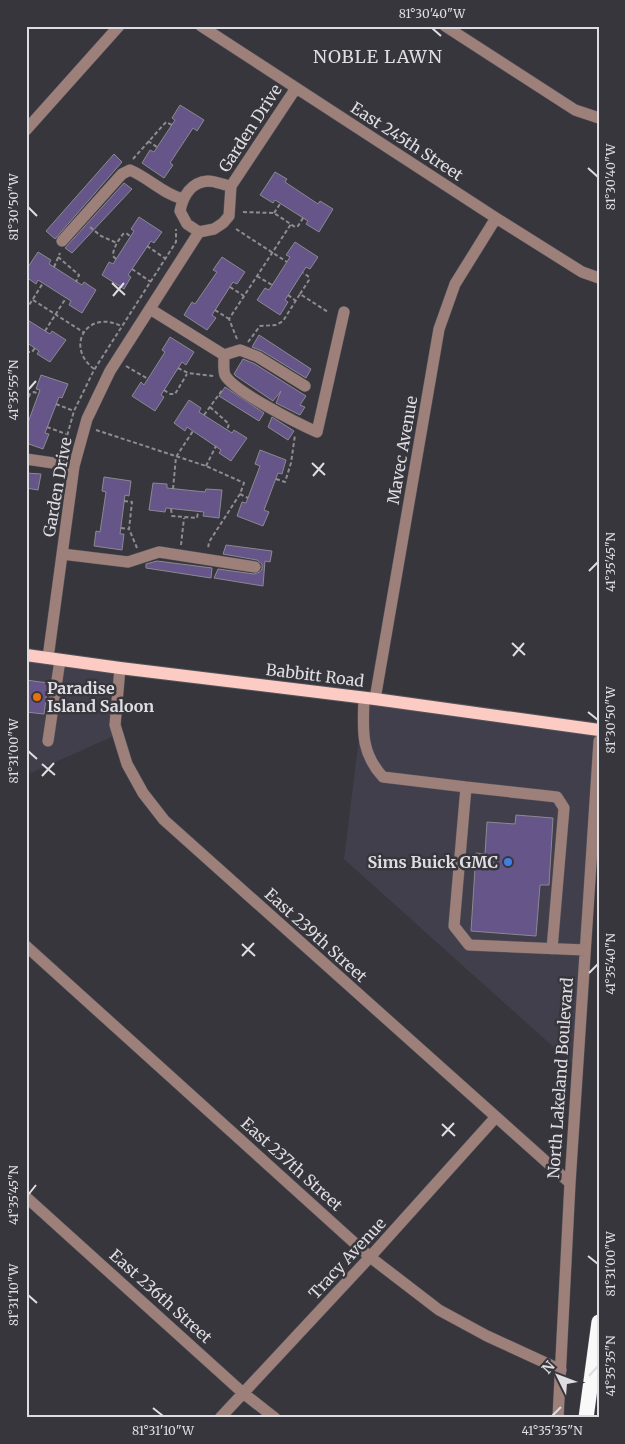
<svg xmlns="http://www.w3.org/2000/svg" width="625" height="1444" viewBox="0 0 625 1444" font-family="Merriweather,serif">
<rect width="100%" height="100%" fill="#38363d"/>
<path fill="#423f4c" d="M26,655L120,668L118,734L31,773L26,763Z
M364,698L599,730L577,1068L344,859Z"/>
<path fill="#655589" stroke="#8b8991" d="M180,105L204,120L197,131L193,128L170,163L173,165L164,178L142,163L150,150L154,152L175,120L172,118Z
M114,154L122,162L55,239L46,231Z
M275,172L287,179L285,182L318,204L320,201L333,209L319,232L306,224L308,221L275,200L273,203L260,195Z
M124,183L132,189L72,253L65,248Z
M139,217L162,232L154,243L151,241L128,275L131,277L124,289L102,275L109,262L113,264L134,231L131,229Z
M295,242L318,257L310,269L306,267L285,300L288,302L280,315L257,300L265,288L269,290L290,257L286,255Z
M38,252L51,260L49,264L82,285L84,282L96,290L82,313L69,305L71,301L38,280L36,284L26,277V270Z
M222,257L245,272L237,284L233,282L212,315L216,318L207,330L184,315L192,302L195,304L217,272L213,270Z
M26,319L50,334L52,331L66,340L50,362L37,354L39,351L26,342Z
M259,335L311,369L306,378L262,351L252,347Z
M170,337L194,352L186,365L182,362L161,395L164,397L155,411L132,396L141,382L144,385L165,352L162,350Z
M243,359L255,364L306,396L300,405L305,407L300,415L276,403L281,391L273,401L236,376L234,374Z
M41,375L68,384L62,398L59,397L45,433L49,434L43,449L26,443V428L40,390L36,389Z
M225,387L264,413L259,421L219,396Z
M189,400L201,408L199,412L232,433L234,430L247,438L231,461L219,453L221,450L187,427L185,431L174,423Z
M272,417L294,431L288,440L268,427Z
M260,450L286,460L282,474L278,473L264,510L269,512L263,526L237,516L242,502L246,503L260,466L255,464Z
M26,473L41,474L38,490L26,488Z
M104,477L131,481L129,496L125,495L120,534H124L122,550L94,546L96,531L100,532L106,492L102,491Z
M153,483L167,484V488L205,492L206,489L222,490L219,518L203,516L204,512L166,508L165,512L149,510Z
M226,545L272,551L270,562L265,561L263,586L214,578L218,569L254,574L260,572L262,569V564L257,560L223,554Z
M157,561L212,568L211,578L146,568V564Z
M26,680L48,683L44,714L26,712Z
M516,815L553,818L549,885H540L536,936L471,931L476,853L485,854L487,822L515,824Z"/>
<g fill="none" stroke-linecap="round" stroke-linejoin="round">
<g stroke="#56545b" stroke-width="12">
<path id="minor" d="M201,26L496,218L582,272L599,278
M445,26L575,110L599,118
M26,130L119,26
M199,232L187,224L180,211C183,196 191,182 208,181C215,181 224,185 231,186
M62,241L122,174L130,170C149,178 163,194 183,199
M150,309L224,355C224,361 223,370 225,375C233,391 299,424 317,432L344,312
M224,355L240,350L258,357L305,386
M26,459L74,466
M62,554L128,562L159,552L255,567
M48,658L74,466L87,419L110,371L199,232L214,229L223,223L229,216L231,186L296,88
M120,668L115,725L127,764L143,793L164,820L570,1183
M364,698C363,729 360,752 383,777L466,787L454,926L469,945L585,950
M375,699L439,329L455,284L496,218
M48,741L60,660
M466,787L557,797L564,808L552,949
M26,946L370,1257L439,1310L487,1336L561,1370
M26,1197L243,1393L275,1418
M220,1418L370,1257L495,1118
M558,1418L570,1183L599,741"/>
</g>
<g stroke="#56545b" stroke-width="14">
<path id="major" d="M26,655L120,668L375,699L599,730"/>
</g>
<g stroke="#56545b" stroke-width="16">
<path id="highway" d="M586,1418L599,1322"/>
</g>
<path stroke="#8e8c92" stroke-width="2" stroke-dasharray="4 2.5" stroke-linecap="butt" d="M148,141L157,147
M133,159L166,122L172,125
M243,212L274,213L295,227L298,226L303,218
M274,213L280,204
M90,227L101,236L117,243
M236,229L287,262
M147,246L166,259
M58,257L79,275L76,282
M116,259L113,256C113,248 118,241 123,234L126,233L130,236
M54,267L60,253
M132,269L151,282
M257,276L272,285
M230,287L244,296
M300,294L309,280L308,276L303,273
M288,295L296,301
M33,300L83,332
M26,310L43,283
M215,310L229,319
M45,331L66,298
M237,339L229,319L291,224
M248,342L260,326L276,325L283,321L300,294L328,312
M26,352H32L35,348
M126,366L148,379
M178,368L188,373L214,376
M94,369C64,346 88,309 121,326
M164,390L170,394H175L187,374
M26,403L30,394L34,392L39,394
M56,404L74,411
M210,407L229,424L227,430
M204,415L223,389
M26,421L29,422
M47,427L66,434
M96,430L206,466L244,483L240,494L209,542L208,549
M62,454L74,411L94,370L176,242V229
M206,466L216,446
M276,479L285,482L291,463L295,435
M173,489L176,457L193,431
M240,494L248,498
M124,501L132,502L129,529L137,548
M171,509L172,516L197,518L198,512
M121,528L128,529
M181,545L184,518"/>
<use href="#minor" stroke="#9e807b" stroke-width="11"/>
<use href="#major" stroke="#fcccc4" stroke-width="12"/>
<use href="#highway" stroke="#f9f9f9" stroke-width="15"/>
</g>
<path fill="none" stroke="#dedde1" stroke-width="2" d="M432,28L441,36M588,168L598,177M28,207L37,216M112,283L125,295M113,296L124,283M28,390L36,381M312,463L325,475M313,476L324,463M589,571L598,562M512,643L525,655M513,656L524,643M588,712L598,720M28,751L37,759M42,764L55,775M42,776L54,763M242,944L255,956M242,956L254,943M589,973L598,964M442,1124L455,1136M442,1136L454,1123M28,1195L36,1185M588,1256L598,1264M28,1295L37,1303M589,1376L598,1366M153,1408L163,1416M552,1416L561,1407"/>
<circle fill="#e8710a" stroke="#38363d" stroke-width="2" cx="37" cy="697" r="5"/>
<circle fill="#3f7fe0" stroke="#38363d" stroke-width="2" cx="508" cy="862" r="5"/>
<g text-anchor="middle" stroke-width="5" stroke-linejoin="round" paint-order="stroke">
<g font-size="16" fill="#dedde1" stroke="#38363d">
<text transform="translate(250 128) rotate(-57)" y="6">Garden Drive</text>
<text transform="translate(407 141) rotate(33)" y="6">East 245th Street</text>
<text transform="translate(402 450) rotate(-80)" y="6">Mavec Avenue</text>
<text transform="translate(57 487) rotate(-80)" y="6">Garden Drive</text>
<text transform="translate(315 675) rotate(7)" y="6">Babbitt Road</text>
<text transform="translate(316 935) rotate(42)" y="6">East 239th Street</text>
<text transform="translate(560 1078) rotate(-86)" y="6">North Lakeland Boulevard</text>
<text transform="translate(292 1164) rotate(42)" y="6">East 237th Street</text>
<text transform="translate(347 1258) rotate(-47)" y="6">Tracy Avenue</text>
<text transform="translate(161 1296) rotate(42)" y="6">East 236th Street</text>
</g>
<g font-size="16" font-weight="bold" fill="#dedde1" stroke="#38363d" text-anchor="start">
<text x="47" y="694">Paradise<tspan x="47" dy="18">Island Saloon</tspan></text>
<text x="498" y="868" text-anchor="end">Sims Buick GMC</text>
</g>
<g font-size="18" letter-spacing="1" fill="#dedde1" stroke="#38363d">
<text x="378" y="63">NOBLE LAWN</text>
</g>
</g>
<rect width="625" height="1444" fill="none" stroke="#38363d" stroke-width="55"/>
<g transform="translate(558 1376) rotate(312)" stroke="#38363d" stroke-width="4" paint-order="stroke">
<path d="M0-4L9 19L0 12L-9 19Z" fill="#dedde1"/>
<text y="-8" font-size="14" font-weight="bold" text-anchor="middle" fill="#dedde1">N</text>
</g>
<rect x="28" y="28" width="570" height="1388" fill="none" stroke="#dedde1" stroke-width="2"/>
<g font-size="12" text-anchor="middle" fill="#dedde1">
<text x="432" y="18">81°30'40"W</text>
<text transform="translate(611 177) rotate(-90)" y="4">81°30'40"W</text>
<text transform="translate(14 207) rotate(-90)" y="4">81°30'50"W</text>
<text transform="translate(14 390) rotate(-90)" y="4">41°35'55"N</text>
<text transform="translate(611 562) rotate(-90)" y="4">41°35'45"N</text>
<text transform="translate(611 720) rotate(-90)" y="4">81°30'50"W</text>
<text transform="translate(14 751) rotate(-90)" y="4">81°31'00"W</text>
<text transform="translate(611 964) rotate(-90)" y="4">41°35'40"N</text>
<text transform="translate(14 1195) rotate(-90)" y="4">41°35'45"N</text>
<text transform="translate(611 1264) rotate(-90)" y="4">81°31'00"W</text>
<text transform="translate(14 1295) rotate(-90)" y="4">81°31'10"W</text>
<text transform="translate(611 1366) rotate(-90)" y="4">41°35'35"N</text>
<text x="163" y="1435">81°31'10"W</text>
<text x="552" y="1435">41°35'35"N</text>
</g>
</svg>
